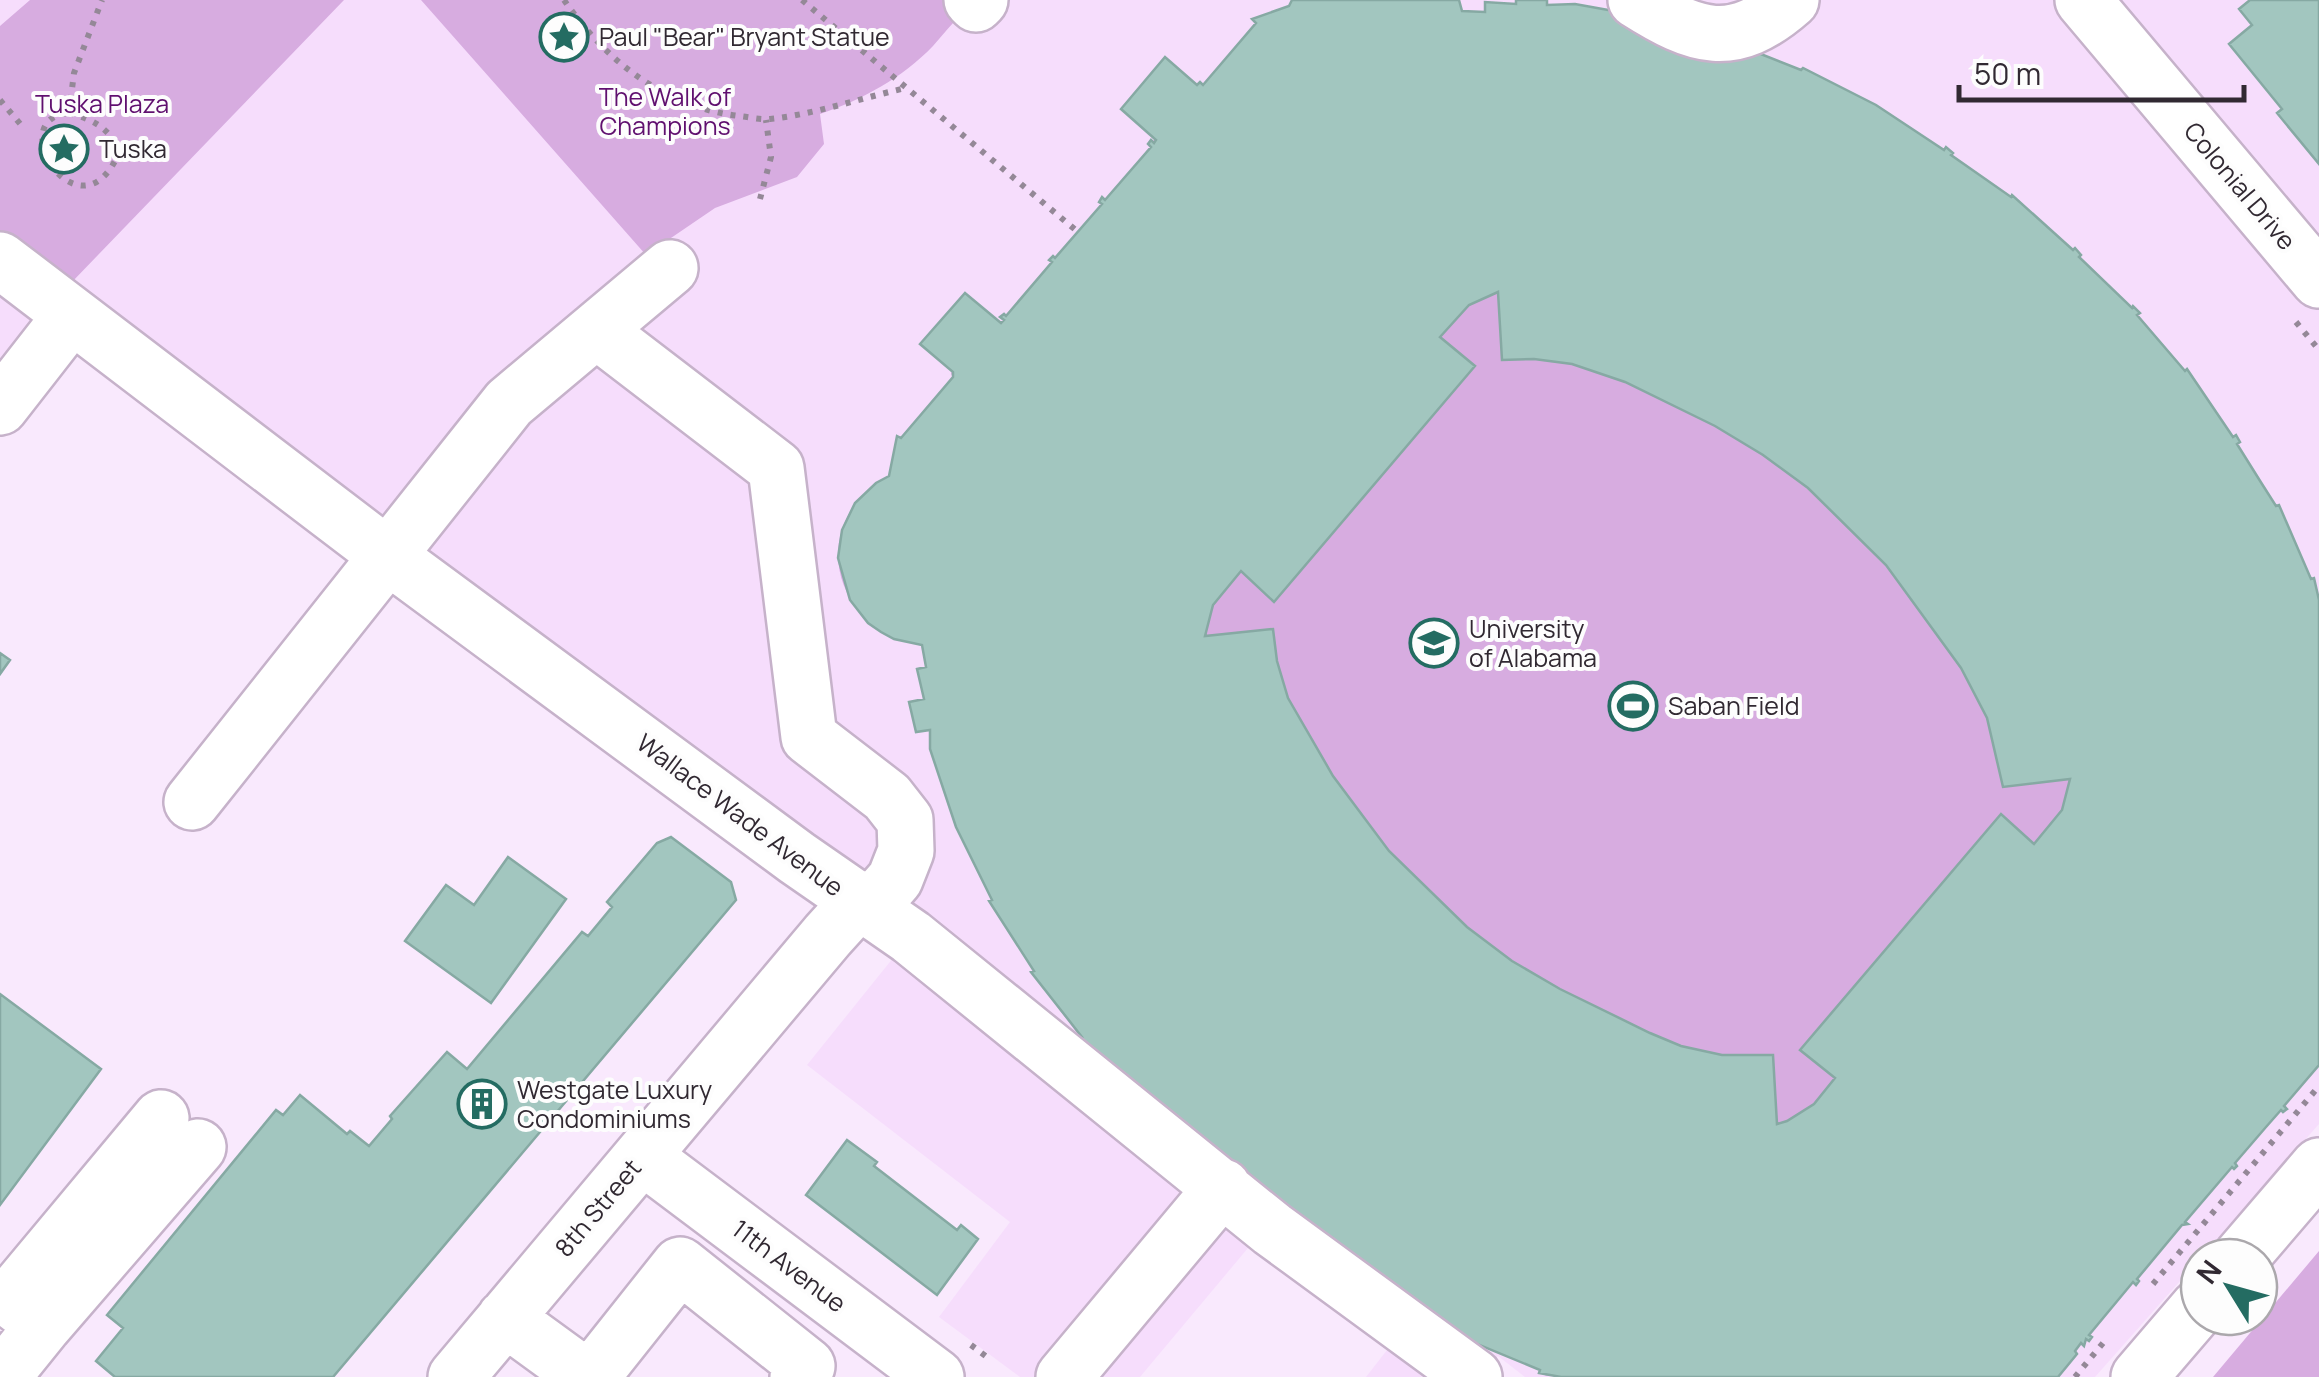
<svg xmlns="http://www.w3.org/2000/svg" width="2319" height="1377" viewBox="0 0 2319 1377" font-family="Manrope,sans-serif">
<rect width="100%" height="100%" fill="#f9e9fd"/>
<path fill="#f6ddfc" d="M0,0H2319V1124L2095,1377H1525L1498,1356L1480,1377H1366L1401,1332L1289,1199L1140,1377H1020L939,1317L1010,1222L807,1065L922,922L176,365L84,292L0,396Z"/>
<path fill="#d7ace0" d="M30,0H344L71,283L0,231V26Z
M421,0H976C960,14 947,30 933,46C902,78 862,100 820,114L824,144L797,177L715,208L646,255Z
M1292,0H1459L1462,11L1484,12L1485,2L1516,4V0H1547L1548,5L1575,4L1734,43L1801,70L1803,68L1883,109L1944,150L1946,147L1952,155L2010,197L2012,195L2072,250L2075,248L2081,255L2080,258L2131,307L2133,306L2140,313L2138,315L2185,370L2187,369L2233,436L2236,435L2240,442L2238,445L2276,506L2279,505L2311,579L2314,578L2319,600V1065L2284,1106L2287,1109L2283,1112L2280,1111L2235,1162L2237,1166L2234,1169L2231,1167L2185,1221L2188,1224L2182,1226C2168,1242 2139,1267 2136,1285L2133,1283L2089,1334L2092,1337L2089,1341L2086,1339L2084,1346L2081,1344L2075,1350L2077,1354L2058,1377L1547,1376L1539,1373V1370L1515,1360L1086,1045L1031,972L1034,970L989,901L992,899L956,827L930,749V730L916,732L909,702L924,699L917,669L926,667L922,645C831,630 805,522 889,476L897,436L901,438L953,377L951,374L965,293L1002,323L1003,320L1000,317L1007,316L1051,263L1049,260L1053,256L1056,258L1101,205L1099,202L1102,197L1106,199L1151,148L1148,144L1151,140L1156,141L1165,57L1197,84H1203L1255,24L1252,19L1289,6Z
M2319,1251V1377H2213Z"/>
<path fill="#a2c6bf" stroke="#86a9a3" stroke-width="2.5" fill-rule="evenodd" d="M1292,0H1459L1462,11L1485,12V2L1516,4V0H1547V5L1575,4L1647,17L1733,43L1801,70L1803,68L1876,105L1944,150L1946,147L1953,153L1951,155L2011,197L2012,195L2073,250L2075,248L2081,255L2079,257L2132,308L2133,306L2140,313L2137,315L2185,371L2187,369L2233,437L2236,435L2240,442L2237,444L2262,484L2276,506L2279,505L2311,579L2314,578L2319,600V1065L2284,1106L2287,1109L2283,1112L2281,1110L2266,1127L2235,1163L2237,1166L2234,1169L2232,1167L2185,1222L2188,1224L2182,1225L2137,1279L2139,1281L2136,1285L2133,1282L2089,1335L2092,1337L2089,1341L2086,1339L2084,1346L2081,1343L2075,1351L2077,1354L2058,1377H1561L1539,1373L1540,1370L1472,1342L1136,1099L1080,1038L1082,1037L1031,972L1034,971L989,901L992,900L956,827L930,749V730L916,732L909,702L924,699L917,669L926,667L922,645L894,639L881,632L868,623L850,600L838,558L842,530L855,503L876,483L889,476L897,436L901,438L953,377V372L920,344L965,293L1001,323L1004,320L1000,317L1004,314L1006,316L1052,262L1049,260L1053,256L1055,258L1102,204L1099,202L1102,197L1105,200L1151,147L1148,144L1151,140L1154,143L1156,140L1121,109L1165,57L1197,85L1200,82L1203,85L1256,23L1252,19L1289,6ZM1498,292L1502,360L1534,359L1572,364L1625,382L1715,426L1763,455L1808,488L1886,565L1961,668L1987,718L2003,787L2070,779L2062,810L2034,844L2001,814L1800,1050L1835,1078L1814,1104L1787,1121L1777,1124L1773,1055H1722L1681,1046L1650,1033L1560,989L1512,961L1467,927L1389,851L1333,776L1288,698L1277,661L1273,629L1205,636L1213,605L1241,571L1274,602L1475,366L1440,337L1469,305Z
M2250,0H2319V164L2277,113L2282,109L2229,44L2252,25L2239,9Z
M0,653L10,660L0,674Z
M671,837L731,882L736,900L333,1377H115L96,1361L123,1328L107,1315L276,1110L283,1115L300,1095L347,1134L350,1131L369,1146L392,1119L390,1116L447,1052L467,1069L582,932L588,936L612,907L607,902L657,843Z
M508,857L566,899L491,1003L405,941L446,885L474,905Z
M0,994L101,1069L0,1205Z
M847,1140L877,1162L874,1166L957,1230L961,1225L978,1239L937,1295L806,1195Z"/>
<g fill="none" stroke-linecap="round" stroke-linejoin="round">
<g stroke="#c6b2ca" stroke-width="60">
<path id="minor" d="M972,0L976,4L980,0
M1636,0C1696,38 1733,51 1791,0
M2083,0L2319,280
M0,260L388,556L797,858L911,937L1272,1229L1474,1377
M0,407L71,316
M192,802L509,403L670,268
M642,1156L936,1377
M2241,1257L2319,1166
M505,1318L586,1377
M44,1325L198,1147
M2,1377L44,1325L10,1299L161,1118
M456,1377L828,935L858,902L881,895L895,879L906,851L905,820L887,797L809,737L776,468L596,330
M591,1377L680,1265L807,1366L798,1377
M1064,1377L1223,1187
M2139,1377L2199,1307"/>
</g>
<path stroke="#948897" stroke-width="6" stroke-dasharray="5 8" stroke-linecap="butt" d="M564,0C606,61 664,107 739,116C749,117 760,120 770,119C816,114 861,98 906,88
M802,0L1078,232
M0,100L22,126
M69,113C94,120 107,127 120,150C82,246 0,118 69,113Z
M69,113L74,73L102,0
M760,199L771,157L766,120
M2296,322L2319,350
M2153,1284L2319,1086
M971,1345L991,1360
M2075,1377L2103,1343"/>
<use href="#minor" stroke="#fff" stroke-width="55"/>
</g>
<defs>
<g id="sight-ring" transform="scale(2.5)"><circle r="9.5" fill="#fdfdfd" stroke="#246c62" stroke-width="1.5"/><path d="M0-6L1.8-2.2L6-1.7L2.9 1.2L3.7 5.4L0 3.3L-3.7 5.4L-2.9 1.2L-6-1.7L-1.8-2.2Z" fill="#246c62"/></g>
<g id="university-ring" transform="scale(2.5)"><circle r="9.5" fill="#fdfdfd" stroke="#246c62" stroke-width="1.5"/><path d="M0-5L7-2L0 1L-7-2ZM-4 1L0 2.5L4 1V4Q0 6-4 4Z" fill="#246c62"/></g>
<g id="stadium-ring" transform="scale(2.5)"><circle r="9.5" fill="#fdfdfd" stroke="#246c62" stroke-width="1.5"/><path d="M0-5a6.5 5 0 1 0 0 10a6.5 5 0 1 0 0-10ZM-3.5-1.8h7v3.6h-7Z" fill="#246c62"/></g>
<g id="building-ring" transform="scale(2.5)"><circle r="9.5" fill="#fdfdfd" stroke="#246c62" stroke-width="1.5"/><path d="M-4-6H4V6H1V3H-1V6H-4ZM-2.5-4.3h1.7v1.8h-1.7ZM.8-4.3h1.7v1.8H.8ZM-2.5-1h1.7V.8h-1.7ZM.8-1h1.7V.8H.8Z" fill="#246c62"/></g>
</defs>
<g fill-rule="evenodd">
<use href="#sight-ring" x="564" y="37"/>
<use href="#sight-ring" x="64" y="149"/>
<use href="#university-ring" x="1434" y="643"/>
<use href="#stadium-ring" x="1633" y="706"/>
<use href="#building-ring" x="482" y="1104"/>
</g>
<g text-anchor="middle" stroke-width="8" stroke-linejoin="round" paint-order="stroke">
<g font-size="25" fill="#312932" stroke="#fdfdfd" text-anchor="start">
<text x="599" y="46">Paul "Bear" Bryant Statue</text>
<text x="99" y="158">Tuska</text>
<text x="1469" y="638">University<tspan x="1469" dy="29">of Alabama</tspan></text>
<text x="1668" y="715">Saban Field</text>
<text x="517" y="1099">Westgate Luxury<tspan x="517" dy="29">Condominiums</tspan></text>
</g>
<g font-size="25" fill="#60106f" stroke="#fdfdfd">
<text x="665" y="106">The Walk of<tspan x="665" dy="29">Champions</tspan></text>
<text x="102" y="113">Tuska Plaza</text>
</g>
<g font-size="25" fill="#312932" stroke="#fdfdfd">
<text transform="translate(2240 186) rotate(50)" y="9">Colonial Drive</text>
<text transform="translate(740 815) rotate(37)" y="9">Wallace Wade Avenue</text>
<text transform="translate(598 1208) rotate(-50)" y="9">8th Street</text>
<text transform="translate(789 1266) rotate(37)" y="9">11th Avenue</text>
</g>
</g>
<g transform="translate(2229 1287) rotate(307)"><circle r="48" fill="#fdfdfd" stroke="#aba8ac" stroke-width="2.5"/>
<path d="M0-8L18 38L0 25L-18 38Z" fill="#246c62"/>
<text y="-15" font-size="28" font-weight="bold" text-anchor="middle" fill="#312932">N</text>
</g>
<path d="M1959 85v15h285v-15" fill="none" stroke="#312932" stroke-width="5"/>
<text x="1974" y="85" font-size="30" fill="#312932" stroke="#fdfdfd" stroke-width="8" paint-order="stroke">50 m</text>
</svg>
